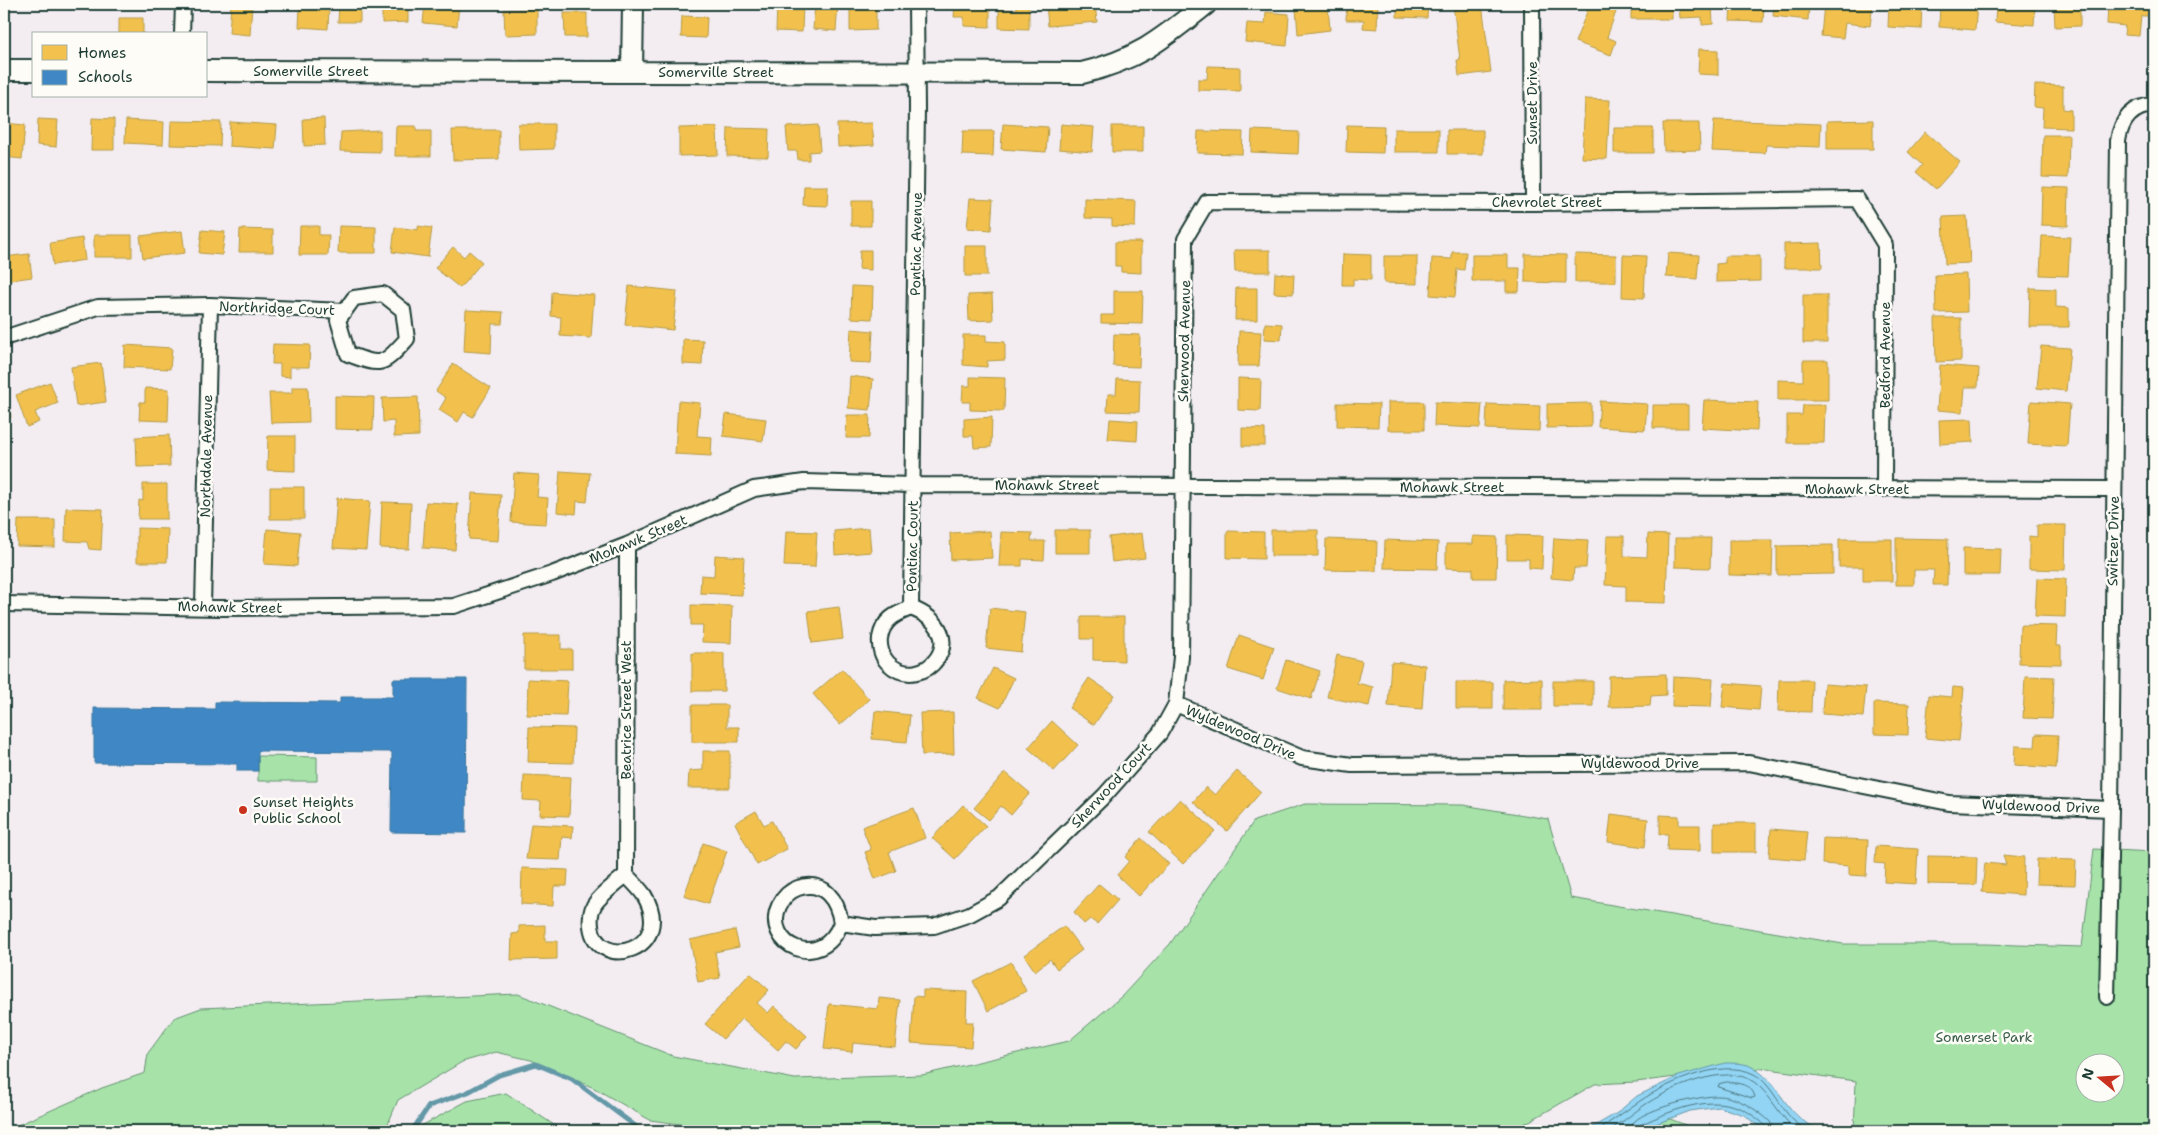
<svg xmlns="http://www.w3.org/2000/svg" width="2158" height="1135" viewBox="0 0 2158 1135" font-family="'Shantell Sans',sans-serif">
<rect width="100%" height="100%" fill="#f3edf2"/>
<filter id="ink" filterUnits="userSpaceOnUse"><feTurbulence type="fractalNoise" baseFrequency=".02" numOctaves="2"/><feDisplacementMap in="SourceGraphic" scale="10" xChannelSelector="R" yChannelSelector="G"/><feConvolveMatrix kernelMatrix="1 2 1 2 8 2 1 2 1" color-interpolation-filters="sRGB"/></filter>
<g filter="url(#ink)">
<path fill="#a7e3a9" stroke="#63906e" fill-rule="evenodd" d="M258,756L317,757V781H258Z
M1305,804L1463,805L1548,819L1571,898L1843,944H1986L2082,947L2094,849L2154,852V1131H1854L1856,1081L1761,1068L1735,1079L1699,1074L1636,1082L1595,1084L1519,1127L1515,1131H732L650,1120L594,1088L531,1060L496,1052L462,1062L398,1100L385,1131H4L102,1088L145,1073L148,1053L174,1018L201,1008L518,994L673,1056L795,1079L922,1075L1069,1041L1122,996L1170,944L1254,821ZM2086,1062H2116V1092H2086Z
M506,1093L563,1131H412L467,1101Z
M1670,1119L1701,1131H1628L1629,1130Z"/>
<path fill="#92d4f4" stroke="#6498a7" d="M1725,1063C1732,1063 1742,1063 1748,1065C1782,1080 1784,1121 1825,1131H1765L1744,1115L1719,1107L1690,1111L1637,1131H1586L1617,1113L1637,1096L1679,1076Z"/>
<path fill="#f2c14e" stroke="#b39946" d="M4,4H9L8,34H4Z
M231,4L252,5L250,35L229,33Z
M339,4H360V22H338Z
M382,4H408V22L382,23Z
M425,4H459L457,26L423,23Z
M777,4H803L802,32L776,31Z
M815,4H838L836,31L813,29Z
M955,4H990V27L964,26V17H954Z
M1016,4H1029V29L999,28V9L1016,10Z
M1046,4H1095L1097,22L1048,26Z
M1304,4H1321V7L1328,6L1330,30L1298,34L1296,9L1305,8Z
M1347,4H1378L1377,29L1363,28L1364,20H1346Z
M1397,4H1428L1427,18L1397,17Z
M1453,4H1482L1491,72L1459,76L1457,60H1460Z
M1590,4H1602L1617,9L1607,37L1616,41L1611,55L1575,42Z
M1631,4H1672V19H1631Z
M1679,4H1712L1713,24L1702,25V17L1680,18Z
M1731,4H1764L1763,22L1730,21Z
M1774,4H1809L1808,20L1773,16Z
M1824,4H1873L1870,26L1845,23L1843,38L1821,36Z
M1889,4H1922L1921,29L1888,27Z
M1940,4H1977L1975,30L1939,27Z
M1996,4H2035L2034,25L1995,22Z
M2054,4H2080V26L2055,27Z
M2108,4H2150L2149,16H2141L2139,36L2124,35L2125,26L2107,24Z
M300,6L329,7L328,29L299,27Z
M850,7H876V30L850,31Z
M537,9V34L505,35L504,10Z
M1266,12L1289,14L1287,46L1245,42L1247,23L1265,24Z
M564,13H587V37H565Z
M682,16L707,17L706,38L681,37Z
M119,18H143V34H119Z
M1699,49L1718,50V75L1698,74Z
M1208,66L1240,67V91L1198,90V79H1207Z
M2035,85L2063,86V109L2071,110V128L2042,127L2043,108L2034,107Z
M1585,99L1610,100L1607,159L1582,158Z
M92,118L114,119V150H91Z
M324,118L325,145L304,146L303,119Z
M38,119L58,120L56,147L37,145Z
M126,120L164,122L163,145L125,143Z
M1714,120L1821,124L1820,147L1766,145L1765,153L1712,151Z
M1873,120V149H1827V121Z
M171,121L221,122L220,146L170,145Z
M230,122L277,125L275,149L229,146Z
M4,123L25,125L22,159L4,157Z
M872,123L874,145L838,147L837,124Z
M1663,123H1699L1700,150L1664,151Z
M518,124H554V149L519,150Z
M1003,124L1048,127L1046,152L1001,149Z
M1061,124L1094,127L1092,152L1059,149Z
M818,125L820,151L809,152V160H798L797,151H788L786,127Z
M1347,125L1384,126L1383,153L1346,152Z
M396,126H416V131H431V156H395Z
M1112,126H1143V152H1112Z
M717,127L718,155L679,156V128Z
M728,128L769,129L768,157L727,156Z
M1614,128H1653V153H1614Z
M1394,129H1439V152H1394Z
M380,130V152L340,151L341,132Z
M452,130H499V159L453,160Z
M1252,130L1299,132L1298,154L1251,152Z
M1447,130H1483V154H1447Z
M963,131H994L993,156L962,155Z
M1198,131L1243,132L1242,154L1197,153Z
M1925,132L1960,162L1936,189L1916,172L1922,165L1908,152Z
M2043,135H2069L2068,178L2042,177Z
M804,186H828L827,206L803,205Z
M2042,187L2069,188L2068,226L2041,225Z
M970,198L993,199L991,230L967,228Z
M1085,199L1136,201L1135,227L1112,226V219L1085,218Z
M851,201H871V226H851Z
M1967,216L1970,263L1945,264L1943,217Z
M300,226H319V235H329L328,255H299Z
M339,226L376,227V253H338Z
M418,226L432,228L428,257L392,252L395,227L418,230Z
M240,229L273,230V252H239Z
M202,230L225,232L222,255L199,253Z
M182,231L185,253L143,258L140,236Z
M94,235H132V257H94Z
M2042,236L2070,237L2068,276L2040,275Z
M82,238L85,260L53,265L50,243Z
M1115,242H1141V273L1121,272V266H1115Z
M1821,243L1822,268H1784V244Z
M965,246H987V276H965Z
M453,247L464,257L469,251L482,262L460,288L435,268Z
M860,250H871V270L859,269Z
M1234,250H1270V272H1235Z
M1452,252H1466L1464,270L1457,269L1455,297L1430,295L1432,258L1452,259Z
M1668,253L1699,255L1697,279L1666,277Z
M29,254L32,277L4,281V257Z
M1343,254L1371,255V280L1353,279V285H1342Z
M1525,254L1566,255V283L1525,282Z
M1575,254L1616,255V282H1575Z
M1472,255H1508V268H1520L1519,292H1506V281H1472Z
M1623,255L1646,256L1644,298L1622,297Z
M1384,256H1417V284L1384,283Z
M1725,256H1760V281L1716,282V264L1725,263Z
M1275,273L1294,275L1293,294L1274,293Z
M1966,274L1967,312L1936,313L1935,275Z
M629,286L677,291L673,330L625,325Z
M852,286L873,287L872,319L851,318Z
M1236,288H1257V320H1235Z
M2030,288L2056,289V307L2069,308V327H2029Z
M1114,291H1143L1142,324L1101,323V315H1114Z
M552,292L594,295L591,338L560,336L561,317L551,316Z
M992,294L993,320L969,321L968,295Z
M1803,295H1827V343H1803Z
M466,310L503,312L502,324H492L491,353L464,351Z
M1935,318H1961V361L1936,362Z
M1265,323L1282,324L1281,340L1264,339Z
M851,329L873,331L871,363L849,362Z
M1239,331L1261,332L1259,366H1238Z
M1114,334L1140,335L1139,367L1113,366Z
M963,335H986V341L1005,342V360L987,361V367L963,365Z
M683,339L703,340L702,365L683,364Z
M273,344L310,345L309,367H290V377L280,376V364H272Z
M125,345L172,348L170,369L124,367Z
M2041,346L2070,348L2066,391L2037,388Z
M1803,360H1828V400H1778V380L1803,381Z
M101,363L106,402L76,406L71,367Z
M453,364L491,388L473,417L464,412L458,422L439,410L446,398L436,391Z
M1940,365L1979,368L1978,387H1965L1963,412L1937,410Z
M850,376L873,379L870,410L848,408Z
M970,377L1005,378L1004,411L970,410V402H962L963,386H970Z
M1238,378L1261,379L1260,411L1238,410Z
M1117,379L1140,380L1139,412L1107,411L1108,394H1116Z
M50,382L58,403L35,412L39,422L27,427L16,395Z
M292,387H308L309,422L271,423L269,393H292Z
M145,388L169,389L168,421L139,420L140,402H145Z
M335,396L374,397L373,430L335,429Z
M5,397L11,417L4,419V398Z
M418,397L419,436L394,437V421L383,422L382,398Z
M1704,400L1758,402L1757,431L1702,428Z
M678,401L700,403L697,436L712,437L711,456L675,454Z
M1600,401L1647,404L1645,430L1598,427Z
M2031,401L2070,404L2067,446L2028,444Z
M1388,402H1424V430H1388Z
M1435,402L1482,404L1480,428L1434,426Z
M1337,403L1379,404L1378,427L1337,426Z
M1591,403V427L1547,428V404Z
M1487,404L1540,406L1539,431L1486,429Z
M1653,405H1688V428H1653Z
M1803,405H1825L1824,443H1787V415H1802Z
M726,414L766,419L763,441L723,436Z
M847,415H870L869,438H846Z
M992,417L991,447L974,448L973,436H964V419Z
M1110,419L1138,421L1137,441L1108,439Z
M1972,419L1973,442L1940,444L1939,420Z
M1242,428L1265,429V446H1242Z
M169,435L170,466L137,467L136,437Z
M268,436H295V471L267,470Z
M560,471L590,473L587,502L577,501L576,514L557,512Z
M514,473L539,475L537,497L548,498L546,524L511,522Z
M143,484H167V519H138L139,500L143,501Z
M270,487H304V519H270Z
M472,493L501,495L498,541L469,539Z
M337,498L370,501L366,550L333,548Z
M382,502L411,503L409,549L380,548Z
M426,502L458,504L455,550L423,548Z
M66,508L103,509L101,550L89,549L87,542L65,541Z
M4,514L6,549H4Z
M18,520H55V547L17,546Z
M2037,525H2066L2065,570L2029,569V536L2037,537Z
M137,528L168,529L167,562H137Z
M869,528L871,552L835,555L834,531Z
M267,529L300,532L297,566L264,564Z
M1055,530H1090V553H1055Z
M1271,530H1318V556H1271Z
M786,531L817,532L815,567L784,566Z
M990,531L992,558L951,560L950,533Z
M1227,531L1264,532V559L1227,558Z
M1001,532L1032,533L1031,541H1045L1044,560L1022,559V566H999Z
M1142,533L1145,558L1112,562L1109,537Z
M1648,534L1668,535L1666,603L1626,602V586L1605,585L1607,536H1624V556L1647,557Z
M1507,535L1543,536L1542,569L1529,568V559H1507Z
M1473,536L1497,537L1496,578H1473V569L1446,568V544H1473Z
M1554,538L1588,540L1586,568H1574L1573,580L1551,578Z
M1675,538H1711L1710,568L1675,567Z
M1896,538L1948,539L1947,585H1933L1934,570H1914V585H1896Z
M1326,539L1377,541L1376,571L1325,570Z
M1839,539H1892V581H1863V567H1839Z
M1385,540L1438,542L1437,569L1384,568Z
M1729,540H1773L1772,576L1729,575Z
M1833,545V574L1777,575V546Z
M1963,548L2001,549L2000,575H1963Z
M715,555L744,557L742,595L700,593L701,575L714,576Z
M2037,578L2066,579L2065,617L2035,616Z
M691,605L732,606L731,643L702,642L703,625H691Z
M839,607L843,639L812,643L808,611Z
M990,608L1025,612L1021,652L986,648Z
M1081,617H1124V661L1093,660V639H1081Z
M2020,625L2057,626L2056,646H2061V664L2019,663Z
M524,635H561V649H572V669H524Z
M1239,635L1274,647L1263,680L1228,669Z
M692,653H724V691H692Z
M1337,655L1362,661L1357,683L1373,687L1369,706L1327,697Z
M1286,660L1320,671L1311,699L1277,688Z
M1391,662L1425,665L1422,709L1388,706Z
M993,668L1014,678L1000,708L978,698Z
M842,669L869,699L840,725L813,694Z
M1666,674V695L1651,696L1650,706L1609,707V676Z
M2025,676L2054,677L2052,719L2023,718Z
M1673,677L1713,679L1711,707L1672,706Z
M1089,678L1114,695L1094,725L1069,708Z
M528,679L568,681L566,716L527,715Z
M1542,679V710H1503V680Z
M1779,680H1812L1811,712L1778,711Z
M1553,681H1593V706H1553Z
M1456,682H1493V709H1456Z
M1725,683L1761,686L1759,710L1722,707Z
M1824,684L1866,687L1863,717L1822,714Z
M1953,687L1964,688L1959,741L1925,738L1929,695L1952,697Z
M1874,703L1909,704L1908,735L1874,734Z
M692,705H727V727H739V742H692Z
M875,711L910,715L907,742L872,739Z
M953,712L954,754L922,755L920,713Z
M1052,721L1078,745L1054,771L1028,748Z
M529,727L574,728L573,763L528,762Z
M2036,734L2058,735L2056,768L2014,765L2015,746L2035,747Z
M703,751H730V788H688L689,771L703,770Z
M1237,771L1261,792L1227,831L1193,802L1206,787L1215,795Z
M1005,772L1030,793L1011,815L1001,806L989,820L974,808Z
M524,775L571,777L569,816L540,815L541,801L523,800Z
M1180,799L1215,831L1183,864L1149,832Z
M963,805L986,826L955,859L932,838Z
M914,808L925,838L889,852L896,871L875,879L865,852L871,850L862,827Z
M756,811L764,825L772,821L787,849L757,865L735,823Z
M1611,814L1648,819L1645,847L1608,842Z
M1660,815L1679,816V825H1700V851L1667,850L1668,834H1660Z
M1714,823H1756V852H1714Z
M531,824L573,826L572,838L562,837L560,860L526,859Z
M1771,829L1807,832L1804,860L1769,857Z
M1141,838L1169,864L1139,896L1117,875L1129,861L1125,857Z
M1823,838L1868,840L1866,876L1849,875V866L1822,864Z
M703,843L727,851L708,904L684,896Z
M1876,846L1918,849L1916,884L1884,882L1885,864L1875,863Z
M2003,855L2024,857L2023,895L1982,892L1985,863L2006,865Z
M1928,856L1977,857L1976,885L1928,884Z
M2037,859L2076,860L2075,885L2036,884Z
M522,868L568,870L567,886H554L553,906L521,904Z
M1099,884L1118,900L1097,924L1090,919L1084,924L1074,912Z
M545,925V941H557V959L511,960L512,934L519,933V926Z
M1064,926L1082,950L1057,969L1050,959L1035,971L1024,955Z
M735,930L739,947L715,952L720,978L698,982L690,940Z
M1011,962L1026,991L988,1011L973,981Z
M750,973L769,990L757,1003L768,1013L774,1006L807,1036L796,1049L786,1041L778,1050L742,1018L723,1039L705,1024Z
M923,990L967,992L966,1022H973L971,1047L911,1043L914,996L923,997Z
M879,998L900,1000L895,1047L853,1043L852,1052L824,1049L829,1004L878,1009Z"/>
<path fill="#3f88c5" stroke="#35729a" d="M393,679H467L466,833L391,832L392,752L258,751V771H237V764L94,763V708L215,709V702L340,703V697H393Z"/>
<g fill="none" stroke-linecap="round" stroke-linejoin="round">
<path stroke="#4d7981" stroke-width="1" d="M1727,1082C1738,1083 1752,1084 1755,1097L1752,1098L1718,1087L1719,1084Z
M1596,1131C1611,1122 1625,1111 1640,1101C1668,1082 1730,1054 1760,1078C1773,1089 1781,1108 1793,1120C1797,1124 1803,1128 1808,1131
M1608,1131C1620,1124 1631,1115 1643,1106C1668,1089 1726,1062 1754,1082C1771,1094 1780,1119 1798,1131
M1631,1131C1631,1127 1632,1124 1635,1121C1647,1109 1701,1095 1719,1096C1733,1096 1749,1105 1761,1114C1767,1119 1773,1122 1773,1131
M1637,1131L1640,1125C1675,1109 1720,1089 1755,1117C1760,1121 1766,1124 1767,1131"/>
<path stroke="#6498a7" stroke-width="5" d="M412,1131L429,1106L468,1092L499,1075L536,1064L572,1079L642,1131"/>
<g stroke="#1f3d34" stroke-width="18">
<path id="street" d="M1532,4L1533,203
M182,34L183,4
M383,294L403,310L407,339C382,366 383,367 348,354L338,320L354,298Z
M4,338L98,307L210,305L344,311
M4,604L221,608L454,606L552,574L627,545L754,489L804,482L913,485L2114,489
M203,606L210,305
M911,608C895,614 883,620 880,638C879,647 882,657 888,663C922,697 978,634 911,608L917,108L916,4
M1176,704L1302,758L1352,765L1749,763L1949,803L2111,809
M626,875C632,881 639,888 644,895C677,950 597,973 591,926C590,918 591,908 597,901C605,892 616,883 626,875L627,545
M841,923C821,974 762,944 779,906C783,898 789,891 798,888C824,879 838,901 841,923L875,928L934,926L970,914L999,898L1105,795L1160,733L1176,704L1181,657L1185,239L1207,202L1533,203L1857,199L1885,245L1884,489
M2107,997L2111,809L2118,141C2121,120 2132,106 2154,105"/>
</g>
<g stroke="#1f3d34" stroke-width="24">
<path id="secondary" d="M4,70H34
M206,71L1082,73C1139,59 1162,39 1206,4
M632,72L633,4"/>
</g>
<use href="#street" stroke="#fdfcf7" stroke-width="14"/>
<use href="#secondary" stroke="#fdfcf7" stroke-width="20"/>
</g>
</g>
<circle fill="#c8321e" stroke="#fdfcf7" stroke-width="2" cx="243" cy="810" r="5"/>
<g text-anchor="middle" stroke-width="5" stroke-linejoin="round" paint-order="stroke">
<g font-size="14" fill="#1f3d34" stroke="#fdfcf7">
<text x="311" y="76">Somerville Street</text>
<text x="716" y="77">Somerville Street</text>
<text transform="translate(1532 103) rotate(-90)" y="5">Sunset Drive</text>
<text x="1547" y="207">Chevrolet Street</text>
<text transform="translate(916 244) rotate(-89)" y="5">Pontiac Avenue</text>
<text transform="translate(277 308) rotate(2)" y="5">Northridge Court</text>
<text transform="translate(1184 341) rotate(-89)" y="5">Sherwood Avenue</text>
<text transform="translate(1885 355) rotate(-90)" y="5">Bedford Avenue</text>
<text transform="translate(206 456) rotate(-89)" y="5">Northdale Avenue</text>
<text x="1047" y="490">Mohawk Street</text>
<text x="1452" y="492">Mohawk Street</text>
<text x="1857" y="494">Mohawk Street</text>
<text transform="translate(638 539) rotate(-23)" y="5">Mohawk Street</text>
<text transform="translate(2113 541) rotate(-89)" y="5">Switzer Drive</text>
<text transform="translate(912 546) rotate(-89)" y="5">Pontiac Court</text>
<text transform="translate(230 607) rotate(1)" y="5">Mohawk Street</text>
<text transform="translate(626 710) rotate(-90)" y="5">Beatrice Street West</text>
<text transform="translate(1241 732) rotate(23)" y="5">Wyldewood Drive</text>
<text x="1640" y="768">Wyldewood Drive</text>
<text transform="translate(1111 785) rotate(-47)" y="5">Sherwood Court</text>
<text transform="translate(2041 806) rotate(2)" y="5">Wyldewood Drive</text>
</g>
<g font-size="14" fill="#1f3d34" stroke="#fdfcf7" text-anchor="start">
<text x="253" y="807">Sunset Heights<tspan x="253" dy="16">Public School</tspan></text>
</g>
<g font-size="14" fill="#3a5e4b" stroke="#fdfcf7">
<text x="1984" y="1042">Somerset Park</text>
</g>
</g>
<rect width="2158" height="1135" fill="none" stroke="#fdfcf7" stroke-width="20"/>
<rect x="10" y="10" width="2138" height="1115" fill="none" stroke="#1f3d34" stroke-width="2" filter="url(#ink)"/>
<rect x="32" y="32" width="175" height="65" fill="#fdfcf7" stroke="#a4b0a9"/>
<rect x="42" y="45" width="25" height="15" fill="#f2c14e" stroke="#a4b0a9"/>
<text x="78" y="58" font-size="15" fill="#1f3d34">Homes</text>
<rect x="42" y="70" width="25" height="15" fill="#3f88c5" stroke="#a4b0a9"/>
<text x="78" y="82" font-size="15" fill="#1f3d34">Schools</text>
<g transform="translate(2100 1078) rotate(288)"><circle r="24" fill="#fdfcf7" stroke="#a4b0a9"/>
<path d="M0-4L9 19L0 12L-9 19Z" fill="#c8321e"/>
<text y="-8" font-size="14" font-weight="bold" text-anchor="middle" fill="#1f3d34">N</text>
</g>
</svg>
